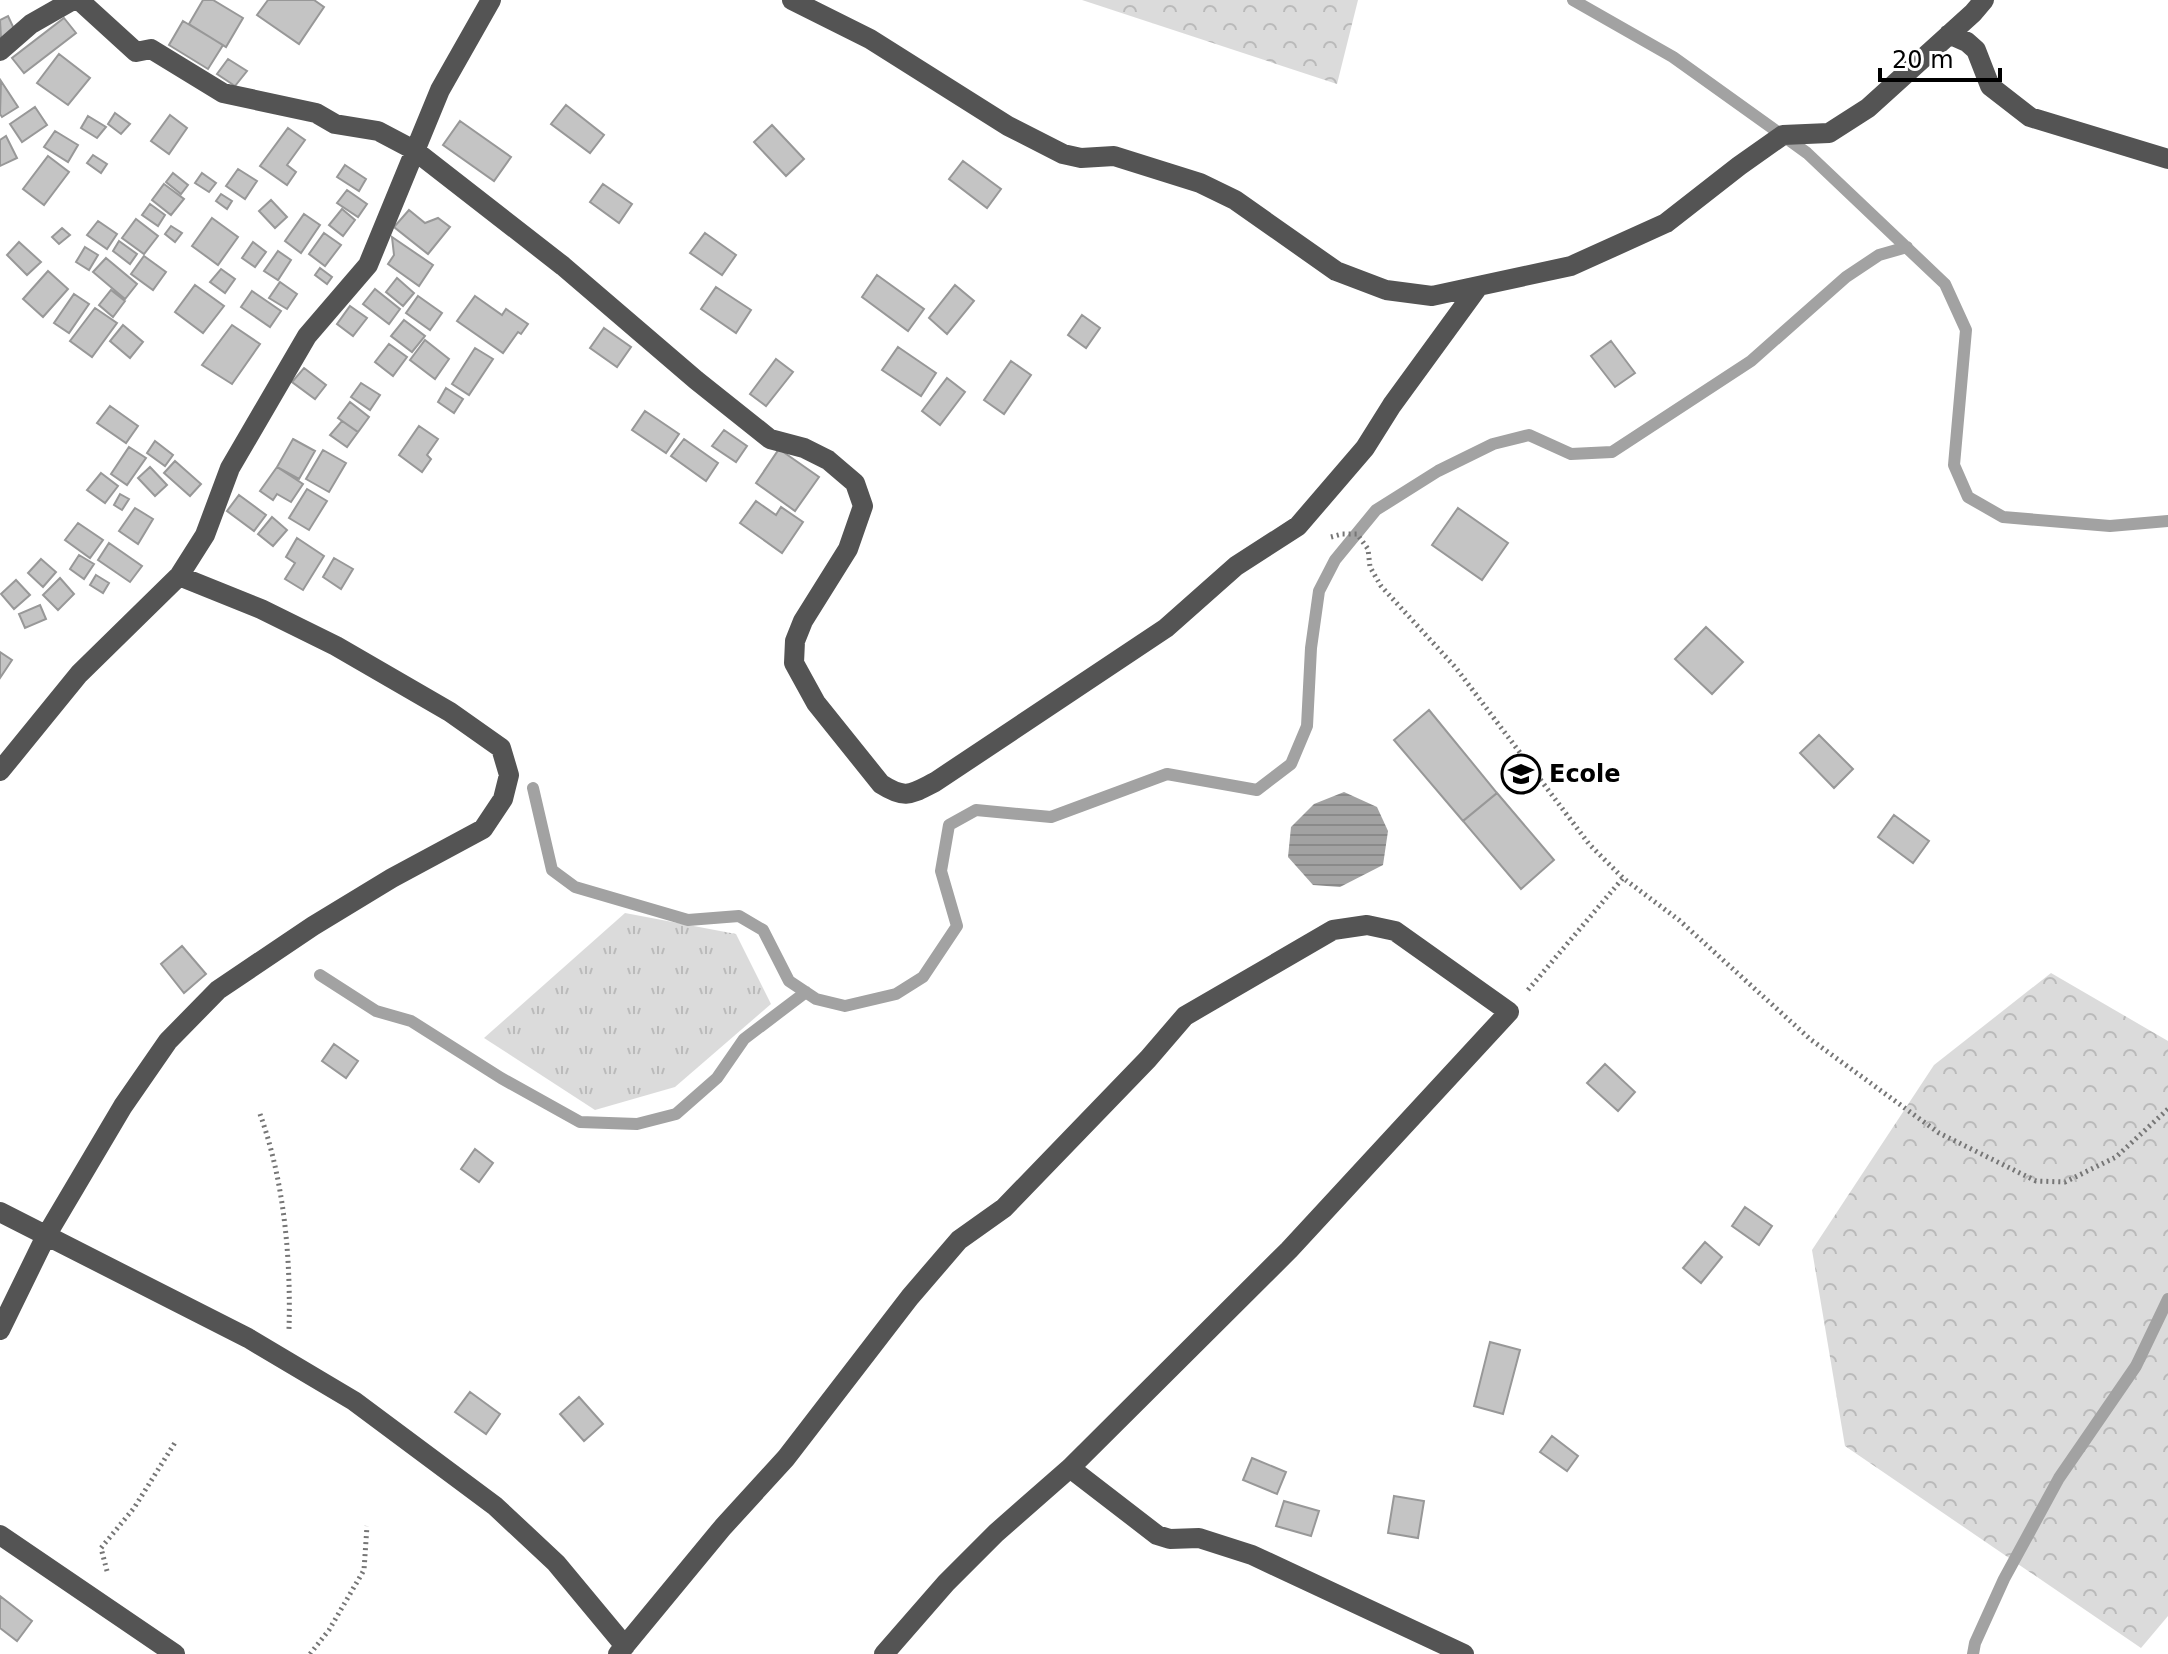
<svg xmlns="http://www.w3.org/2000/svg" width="2168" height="1654" viewBox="0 0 2168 1654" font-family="'DejaVu Sans',sans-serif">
<defs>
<pattern id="grass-tufts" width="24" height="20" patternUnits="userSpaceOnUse" patternTransform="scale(2)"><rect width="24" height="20" fill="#dbdbdb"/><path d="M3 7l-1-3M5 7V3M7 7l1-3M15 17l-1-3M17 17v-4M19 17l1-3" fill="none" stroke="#bababa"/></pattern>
<pattern id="forest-crowns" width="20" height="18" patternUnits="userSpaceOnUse" patternTransform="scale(2)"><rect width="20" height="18" fill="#dbdbdb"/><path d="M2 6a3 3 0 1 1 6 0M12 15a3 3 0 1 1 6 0" fill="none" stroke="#bababa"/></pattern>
<pattern id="water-rules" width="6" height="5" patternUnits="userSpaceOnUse" patternTransform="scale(2)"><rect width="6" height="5" fill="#a2a2a2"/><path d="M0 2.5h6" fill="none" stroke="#8a8a8a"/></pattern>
</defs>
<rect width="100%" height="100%" fill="#fff"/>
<path fill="url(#grass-tufts)" d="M625,913L736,934L771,1004L675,1087L595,1110L484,1038Z"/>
<path fill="url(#forest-crowns)" d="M1082,0H1358L1337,84Z
M2051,973L2168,1041V1616L2141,1648L1845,1446L1812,1250L1934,1065Z"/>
<path fill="url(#water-rules)" d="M1344,792L1377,807L1388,831L1383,865L1340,887L1313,885L1288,857L1291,827L1314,804Z"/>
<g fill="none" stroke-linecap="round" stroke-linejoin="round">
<path stroke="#a2a2a2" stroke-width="12" d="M1573,0L1673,57L1807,153L1945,284L1966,330L1954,465L1968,497L2003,517L2110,526L2168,521
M533,788L552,870L575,887L688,920L739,916L763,930L789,981L816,999L845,1006L896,994L923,977L957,926L941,871L949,825L976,810L1051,817L1167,774L1257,790L1291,764L1307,726L1311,648L1319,591L1335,560L1376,510L1438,471L1493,444L1529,435L1571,454L1612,452L1751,361L1846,277L1879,255L1907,247
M320,975L376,1011L411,1021L501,1078L580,1122L637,1124L676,1114L717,1078L744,1039L806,992
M1973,1654L1975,1643L2004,1579L2059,1478L2136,1366L2168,1299"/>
</g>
<path fill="#c4c4c4" stroke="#989898" stroke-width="2" d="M203,0H213L243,18L226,47L189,24Z
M268,0H314L324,7L299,44L257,15Z
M8,16L15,31L1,38L0,20Z
M64,18L76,33L24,73L12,58Z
M183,21L223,45L208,69L169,45Z
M59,54L90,78L68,105L37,83Z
M228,59L247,71L235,86L217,74Z
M1,81L18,107L2,117L0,114Z
M566,105L604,135L590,153L551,124Z
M35,107L47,125L22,142L10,124Z
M115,113L130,124L121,134L108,124Z
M170,115L187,128L169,154L151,141Z
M88,116L106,127L97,138L81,128Z
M460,121L511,157L494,181L443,145Z
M772,125L804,159L786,176L754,142Z
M288,128L305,140L287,165L296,172L287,185L260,166Z
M55,131L78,145L68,162L44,147Z
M6,136L17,158L0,166V140Z
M93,155L107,164L101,173L87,163Z
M48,156L69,172L44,205L23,189Z
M963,161L1001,189L987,208L949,179Z
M345,165L366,179L359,191L337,177Z
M238,169L257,181L245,199L226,186Z
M173,173L188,185L181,194L166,182Z
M202,173L216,183L209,192L195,183Z
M164,184L184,199L171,215L152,200Z
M603,184L632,204L619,223L590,202Z
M347,190L367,204L358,217L337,203Z
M221,194L232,201L227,209L216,201Z
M271,200L287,217L275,228L259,211Z
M150,204L165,215L158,226L142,215Z
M342,209L355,220L343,236L329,225Z
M409,210L425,223L438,218L450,227L428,254L394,227Z
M304,214L320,225L301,253L285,241Z
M212,218L238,237L218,265L192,246Z
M136,219L158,236L144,254L122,238Z
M98,221L117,234L107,249L87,235Z
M171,226L182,233L175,242L165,234Z
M62,228L70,235L59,244L52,237Z
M324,233L341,245L325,266L309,254Z
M705,233L736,255L722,275L690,253Z
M392,237L433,265L419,286L388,264L394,255Z
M119,241L137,254L130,264L113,251Z
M19,242L41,262L27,275L7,255Z
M253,242L266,252L255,267L242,258Z
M85,247L98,255L89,270L76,262Z
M278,251L291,260L278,280L264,271Z
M144,256L166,272L153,290L131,274Z
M106,258L137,284L125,299L93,272Z
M320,268L332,277L327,284L315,275Z
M221,269L235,279L225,293L210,282Z
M48,271L68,289L43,317L23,299Z
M877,275L924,309L908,331L862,297Z
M397,278L414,293L403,306L386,292Z
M280,282L297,294L287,309L269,298Z
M195,285L224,306L203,333L175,312Z
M955,285L974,301L947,334L929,318Z
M716,287L751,310L736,333L701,309Z
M375,289L400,309L389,324L363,304Z
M111,290L125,301L113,317L99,305Z
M252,291L281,311L270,327L241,307Z
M74,294L89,304L69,333L54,323Z
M418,296L442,313L430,330L406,313Z
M475,296L502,315L506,309L528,324L521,334L518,332L503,353L457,321Z
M350,306L367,318L353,336L337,324Z
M95,308L117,323L92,357L70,341Z
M1082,315L1100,328L1086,348L1068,335Z
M404,320L425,336L412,352L391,336Z
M123,325L143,342L130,358L110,341Z
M232,325L260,344L232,384L202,365Z
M604,328L631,347L617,367L590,348Z
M425,340L449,359L435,379L410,360Z
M1611,341L1635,373L1615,387L1591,356Z
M389,344L407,357L393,376L375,362Z
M898,347L936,373L921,396L882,370Z
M475,348L493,359L469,395L452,384Z
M776,359L793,372L766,406L750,394Z
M1011,361L1031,375L1004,414L984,400Z
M304,368L326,385L315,399L292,382Z
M947,378L965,392L940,425L922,411Z
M361,383L380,395L370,410L351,397Z
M446,388L463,399L454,413L438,402Z
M350,402L369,417L358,432L338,418Z
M110,406L138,426L126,443L97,423Z
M645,411L679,434L666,453L632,430Z
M342,421L358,432L347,447L330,435Z
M419,426L438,439L427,455L431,459L422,472L399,455Z
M724,430L747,446L736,462L712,446Z
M293,439L315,451L299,479L277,467Z
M684,439L718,463L706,481L671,456Z
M155,441L173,455L165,466L147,453Z
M129,447L146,458L127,485L111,474Z
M779,449L819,477L795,511L756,483Z
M323,450L346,463L329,492L306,479Z
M175,461L201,484L190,496L164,473Z
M150,467L167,485L155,496L138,478Z
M277,467L303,484L291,502L277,494L273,500L260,491Z
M101,473L118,486L105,503L87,490Z
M307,489L327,501L309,530L289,518Z
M120,494L129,499L122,510L114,505Z
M239,495L266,515L254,531L227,511Z
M756,501L776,515L781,507L803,522L782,553L740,523Z
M135,508L153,519L138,544L119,531Z
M1458,508L1508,543L1482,580L1432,545Z
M272,517L287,530L273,546L258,534Z
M78,523L103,540L90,558L65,540Z
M297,538L324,556L303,590L285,579L295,563L286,557Z
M109,543L142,566L130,582L98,560Z
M79,555L94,564L84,579L70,569Z
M334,558L353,569L341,589L323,577Z
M41,559L56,572L43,587L28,573Z
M96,575L109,583L103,593L90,585Z
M60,578L74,594L58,610L43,595Z
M16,580L30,595L14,609L1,594Z
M40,605L46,619L25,628L19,614Z
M1706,627L1743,662L1712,694L1675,659Z
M0,652L12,660L0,678Z
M1429,710L1497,793L1463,821L1394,740Z
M1819,735L1853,769L1834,788L1800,753Z
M1497,793L1554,860L1521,889L1463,821Z
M1894,815L1929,841L1913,863L1878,837Z
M182,946L206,974L184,993L161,964Z
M334,1044L358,1061L346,1078L322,1061Z
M1605,1064L1635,1092L1618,1111L1587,1083Z
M475,1149L493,1163L479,1182L461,1169Z
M1745,1207L1772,1226L1759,1245L1732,1226Z
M1705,1242L1722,1257L1701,1283L1683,1268Z
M1490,1342L1520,1350L1503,1414L1474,1406Z
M470,1392L500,1414L486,1434L455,1412Z
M579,1397L603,1424L584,1441L560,1414Z
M1552,1436L1578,1456L1567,1471L1540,1452Z
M1252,1458L1286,1472L1277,1494L1243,1480Z
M1394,1496L1424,1501L1418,1538L1388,1533Z
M1284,1501L1319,1511L1311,1536L1276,1526Z
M0,1596L32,1621L17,1641L0,1628Z"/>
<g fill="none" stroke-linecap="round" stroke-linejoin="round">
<path stroke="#767676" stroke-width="5" stroke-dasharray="2 4" stroke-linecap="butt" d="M1331,537L1342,534H1357L1368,549L1370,567L1381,586L1456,668L1589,844L1623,878
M1528,990L1623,878L1679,920L1810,1039L1939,1133L2036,1181L2065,1182L2116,1157L2168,1109
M260,1114C284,1181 291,1257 289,1329
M107,1571L101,1548L134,1508L176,1441
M310,1654L329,1630L364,1570L367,1526"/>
<path stroke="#545454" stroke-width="20" d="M79,0L136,52L151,49L223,93L316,113L335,124L378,131L414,150L563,266L696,380L770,439L804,448L828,460L855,483L863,506L848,549L803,621L795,641L794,663L816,703L881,784C906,800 911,794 935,782L1166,628L1236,566L1298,526L1365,448L1392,405L1478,287
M792,0L870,39L1008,126L1063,154L1081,158L1114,156L1200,183L1235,200L1336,271L1386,290L1432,296L1571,266L1666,223L1739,166L1783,135L1829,133L1868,108L1973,13L1984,0
M1949,34L1967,42L1976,50L1990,86L2030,117L2168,159
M0,51L31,24L73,0
M0,771L79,674L179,576L205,535L230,468L307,336L368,265L440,90L491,0
M0,1212L248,1338L354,1401L495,1506L556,1563L625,1646
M0,1330L46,1236L123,1106L168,1041L218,990L313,926L392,878L483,829L503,799L509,775L501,748L450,712L336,646L261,609L179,576
M1070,1468L1157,1535L1170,1539L1199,1538L1252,1555L1464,1654
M0,1535L175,1654
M618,1654L723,1527L786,1458L910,1297L959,1240L1004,1208L1148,1059L1185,1016L1333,930L1367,925L1395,931L1509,1012L1289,1250L1070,1468L996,1533L946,1583L884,1654"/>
</g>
<defs>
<g id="school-ring" transform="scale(2)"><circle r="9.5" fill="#fff" stroke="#000" stroke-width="1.5"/><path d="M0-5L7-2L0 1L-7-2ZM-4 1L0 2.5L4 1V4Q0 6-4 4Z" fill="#000"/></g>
</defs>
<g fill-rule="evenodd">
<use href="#school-ring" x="1521" y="774"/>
</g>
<g text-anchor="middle" stroke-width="6" stroke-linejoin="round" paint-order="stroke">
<g font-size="24" font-weight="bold" fill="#000" stroke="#fff" text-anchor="start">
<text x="1549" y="782">Ecole</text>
</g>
</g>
<path d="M1880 68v12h120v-12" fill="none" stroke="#000000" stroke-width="4"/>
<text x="1892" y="68" font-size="24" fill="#000000" stroke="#ffffff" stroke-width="6" paint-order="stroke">20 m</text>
</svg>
